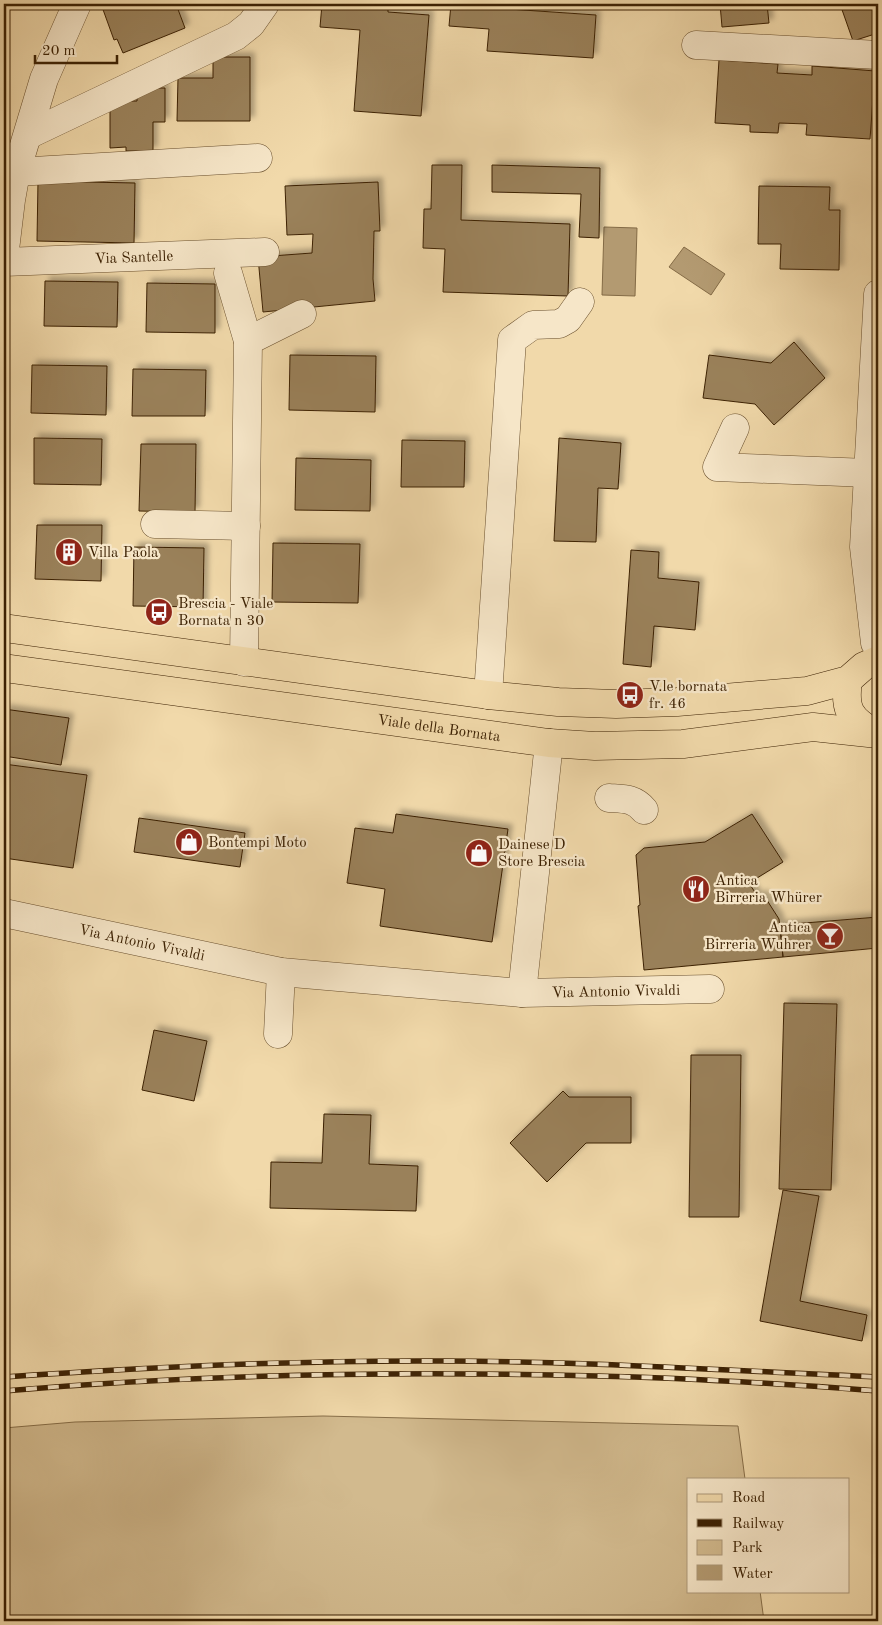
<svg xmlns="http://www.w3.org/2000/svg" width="882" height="1625" viewBox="0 0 882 1625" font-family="'Old Standard TT',serif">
<defs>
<filter id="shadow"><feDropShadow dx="4.5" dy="-4.5" stdDeviation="2.5" flood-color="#0004"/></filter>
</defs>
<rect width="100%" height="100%" fill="#f1d9aa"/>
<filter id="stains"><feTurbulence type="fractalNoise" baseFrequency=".004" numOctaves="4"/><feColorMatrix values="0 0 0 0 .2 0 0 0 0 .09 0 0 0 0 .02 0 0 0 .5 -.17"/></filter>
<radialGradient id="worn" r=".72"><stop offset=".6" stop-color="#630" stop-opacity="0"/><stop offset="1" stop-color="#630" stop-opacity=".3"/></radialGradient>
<path fill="#d2ba8e" stroke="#876e48" d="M323,1416L738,1426L745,1479H688V1591H760L764,1621H4V1428L75,1422Z"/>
<path fill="#b39a71" stroke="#836a45" d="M604,227L637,228L635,296L602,295Z
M684,247L725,274L711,295L669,267Z"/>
<path fill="#9a815a" stroke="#3c2103" filter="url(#shadow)" d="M101,4H176L185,28L123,53L117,39L114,40Z
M322,4H388V12L429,15L421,116L354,111L360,30L320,27Z
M451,4H494V8L596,15L593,58L487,51L489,29L449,26Z
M720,4H767L769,23L722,27Z
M840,4H878V33L853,41Z
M213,57H250V121H177L178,78H213Z
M719,60L778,64L777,73L812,75V66L875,71L870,139L806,135L807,124L779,123L778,133L750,132V125L715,123Z
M137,88H165V122H153V151H126V147L110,148V101H137Z
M432,165H462L461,220L570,224L568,296L443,292L445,249L423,248L424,209H431Z
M492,165L600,168L599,238L579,237L581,194L492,192Z
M38,181L135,183L134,243L37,241Z
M378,182L380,231H374L373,279L375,301L263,312L258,257L312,253L313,234L287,235L285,186Z
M759,186L830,187L829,210H840L839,270L780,269L781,244H758Z
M45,281L118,282L117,327L44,326Z
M147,283L215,284V333L146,332Z
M794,342L825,378L774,425L755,404L703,398L709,355L771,363Z
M290,355L376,356L375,412L289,410Z
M32,365L107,366L106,415L31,413Z
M133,369L206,370L205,416H132Z
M34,438L102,439L101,485L34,484Z
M559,438L621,443L618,489L598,488L596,542L554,541Z
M402,440L465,441L464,487H401Z
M141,444H196L195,512L139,511Z
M296,458L371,460L370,511L295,510Z
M37,525H102L101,581L35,579Z
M273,543L360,544L358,603L272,602Z
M134,547L204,548L203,607L133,606Z
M631,550L659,552L658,578L699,582L695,630L654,626L651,667L623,664Z
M4,709L69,718L61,765L4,756Z
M4,764L87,775L73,868L4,858Z
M396,814L508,829L492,942L380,926L385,889L347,883L355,828L393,833Z
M752,814L783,862L749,883L758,897L763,894L779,919L783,957L644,970L638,906L640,905L636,855L644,848L705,842Z
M139,818L245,833L240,867L134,852Z
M878,917V948L783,957L780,925Z
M784,1003L837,1004L831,1190L779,1189Z
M154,1030L207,1041L194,1101L142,1090Z
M691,1055H741L739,1217H689Z
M563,1091L569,1097H631V1143H586L547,1182L510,1143Z
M324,1114L371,1115L369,1164L418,1166L416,1211L270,1208L271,1162L322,1163Z
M878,1186V1340H874Z
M783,1190L819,1196L800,1301L867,1315L862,1341L760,1321Z"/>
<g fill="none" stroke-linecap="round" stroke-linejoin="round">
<g stroke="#694f2d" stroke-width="29">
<g id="minor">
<path d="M696,45L878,55"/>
<path d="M28,135L236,36L251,24L265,4"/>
<path d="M16,172L258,158"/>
<path d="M4,258L11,200L16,172L44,79L77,4"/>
<path id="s1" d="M4,262L265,252"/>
<path d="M228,273L248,341L244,662"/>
<path d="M248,341L302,314"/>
<path d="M735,428L717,467L868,473"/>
<path d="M155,524L246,526"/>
<path d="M875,643L864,547L878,294"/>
<path d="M488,695L512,340L533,325L559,324L568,319L580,302"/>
<path d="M609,798C624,799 634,798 644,810"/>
<path id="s2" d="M4,913L281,972L522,993L710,989"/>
<path d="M522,993L549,743"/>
<path d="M278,1034L281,972"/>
</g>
</g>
<g stroke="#3c2103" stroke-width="29">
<g id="major">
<path d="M4,628L488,695L558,702L616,704L677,702L807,691L848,680L864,666L878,660"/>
<path id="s3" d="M4,668L549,743L595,746L683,744L813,727L878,734"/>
<path d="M848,680C844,709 849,718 874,733"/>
</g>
</g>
<use href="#minor" stroke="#f6e6c8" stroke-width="28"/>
<use href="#major" stroke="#f1d9aa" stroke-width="28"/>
<g stroke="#3c2103" stroke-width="5.5">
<path id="rail" d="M4,1377C150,1367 297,1360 443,1361C588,1361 733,1371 878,1377
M4,1391C201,1374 399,1371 597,1376C691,1378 785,1384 878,1391"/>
</g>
<use href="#rail" stroke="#f6e6c8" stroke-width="4" stroke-dasharray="11" stroke-linecap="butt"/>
</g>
<defs>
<g id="building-disc" transform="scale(1.4375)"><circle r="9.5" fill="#8f2418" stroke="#f6e6c8"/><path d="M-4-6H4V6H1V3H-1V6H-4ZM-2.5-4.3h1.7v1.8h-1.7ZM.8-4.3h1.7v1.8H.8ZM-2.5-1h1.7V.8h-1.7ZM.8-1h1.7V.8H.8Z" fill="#fff"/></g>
<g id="bus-disc" transform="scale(1.4375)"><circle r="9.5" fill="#8f2418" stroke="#f6e6c8"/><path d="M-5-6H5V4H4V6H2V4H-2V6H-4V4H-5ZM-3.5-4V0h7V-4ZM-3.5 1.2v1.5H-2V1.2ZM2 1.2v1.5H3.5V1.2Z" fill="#fff"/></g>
<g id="shop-disc" transform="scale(1.4375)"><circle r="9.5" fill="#8f2418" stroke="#f6e6c8"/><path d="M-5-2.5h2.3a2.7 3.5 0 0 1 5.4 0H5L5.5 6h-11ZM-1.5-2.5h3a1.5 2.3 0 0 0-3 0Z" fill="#fff"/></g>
<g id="restaurant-disc" transform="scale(1.4375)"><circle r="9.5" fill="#8f2418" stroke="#f6e6c8"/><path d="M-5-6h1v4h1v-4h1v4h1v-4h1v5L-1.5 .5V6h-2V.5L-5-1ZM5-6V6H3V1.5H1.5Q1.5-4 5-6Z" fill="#fff"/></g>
<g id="bar-disc" transform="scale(1.4375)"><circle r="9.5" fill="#8f2418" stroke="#f6e6c8"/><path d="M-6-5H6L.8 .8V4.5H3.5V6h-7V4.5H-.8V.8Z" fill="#fff"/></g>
</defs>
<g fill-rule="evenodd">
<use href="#building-disc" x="69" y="552"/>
<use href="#bus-disc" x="159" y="612"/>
<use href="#bus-disc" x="630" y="695"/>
<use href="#shop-disc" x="189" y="842"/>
<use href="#shop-disc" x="479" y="853"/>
<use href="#restaurant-disc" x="696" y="889"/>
<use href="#bar-disc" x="830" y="936"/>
</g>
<g text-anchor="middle" stroke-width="4.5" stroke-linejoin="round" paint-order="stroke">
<g font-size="15" fill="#3c2103" stroke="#f6e6c8">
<text dy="5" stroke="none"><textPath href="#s1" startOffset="130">Via Santelle</textPath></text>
<text dy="5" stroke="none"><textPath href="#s3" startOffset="439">Viale della Bornata</textPath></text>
<text dy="5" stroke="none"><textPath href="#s2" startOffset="141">Via Antonio Vivaldi</textPath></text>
<text dy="5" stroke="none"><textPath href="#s2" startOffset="619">Via Antonio Vivaldi</textPath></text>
</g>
<g font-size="15" fill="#3c2103" stroke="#f6e6c8" text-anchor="start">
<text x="88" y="557">Villa Paola</text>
<text x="178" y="608">Brescia - Viale<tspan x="178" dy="17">Bornata n 30</tspan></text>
<text x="649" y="691">V.le bornata<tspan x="649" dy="17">fr. 46</tspan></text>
<text x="208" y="847">Bontempi Moto</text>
<text x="498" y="849">Dainese D<tspan x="498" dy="17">Store Brescia</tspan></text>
<text x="715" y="885">Antica<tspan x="715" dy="17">Birreria Whürer</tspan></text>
<text x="811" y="932" text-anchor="end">Antica<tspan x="811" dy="17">Birreria Wuhrer</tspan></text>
</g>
</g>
<rect width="882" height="1625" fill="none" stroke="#f1d9aa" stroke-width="20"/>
<rect x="5" y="5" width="872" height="1615" fill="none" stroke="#3c2103" stroke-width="2.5"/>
<rect x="10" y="10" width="862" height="1605" fill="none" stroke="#3c2103"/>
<rect x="687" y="1478" width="162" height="115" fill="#f6e6c8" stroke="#ac9779"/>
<rect x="697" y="1494" width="25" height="8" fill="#f1d9aa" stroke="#ac9779"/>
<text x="732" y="1502" font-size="15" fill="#3c2103">Road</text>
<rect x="697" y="1519" width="25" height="8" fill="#3c2103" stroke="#ac9779"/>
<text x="732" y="1528" font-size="15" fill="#3c2103">Railway</text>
<rect x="697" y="1540" width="25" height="15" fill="#d2ba8e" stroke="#ac9779"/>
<text x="732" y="1552" font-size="15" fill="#3c2103">Park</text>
<rect x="697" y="1565" width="25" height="15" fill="#b39a71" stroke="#ac9779"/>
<text x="732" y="1578" font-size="15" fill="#3c2103">Water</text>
<path d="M35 55v8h82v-8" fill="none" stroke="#3c2103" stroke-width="2.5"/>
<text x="42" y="55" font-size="15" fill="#3c2103" stroke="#f6e6c8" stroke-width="4" paint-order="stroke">20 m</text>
<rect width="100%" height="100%" filter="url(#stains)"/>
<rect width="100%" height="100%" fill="url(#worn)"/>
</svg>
